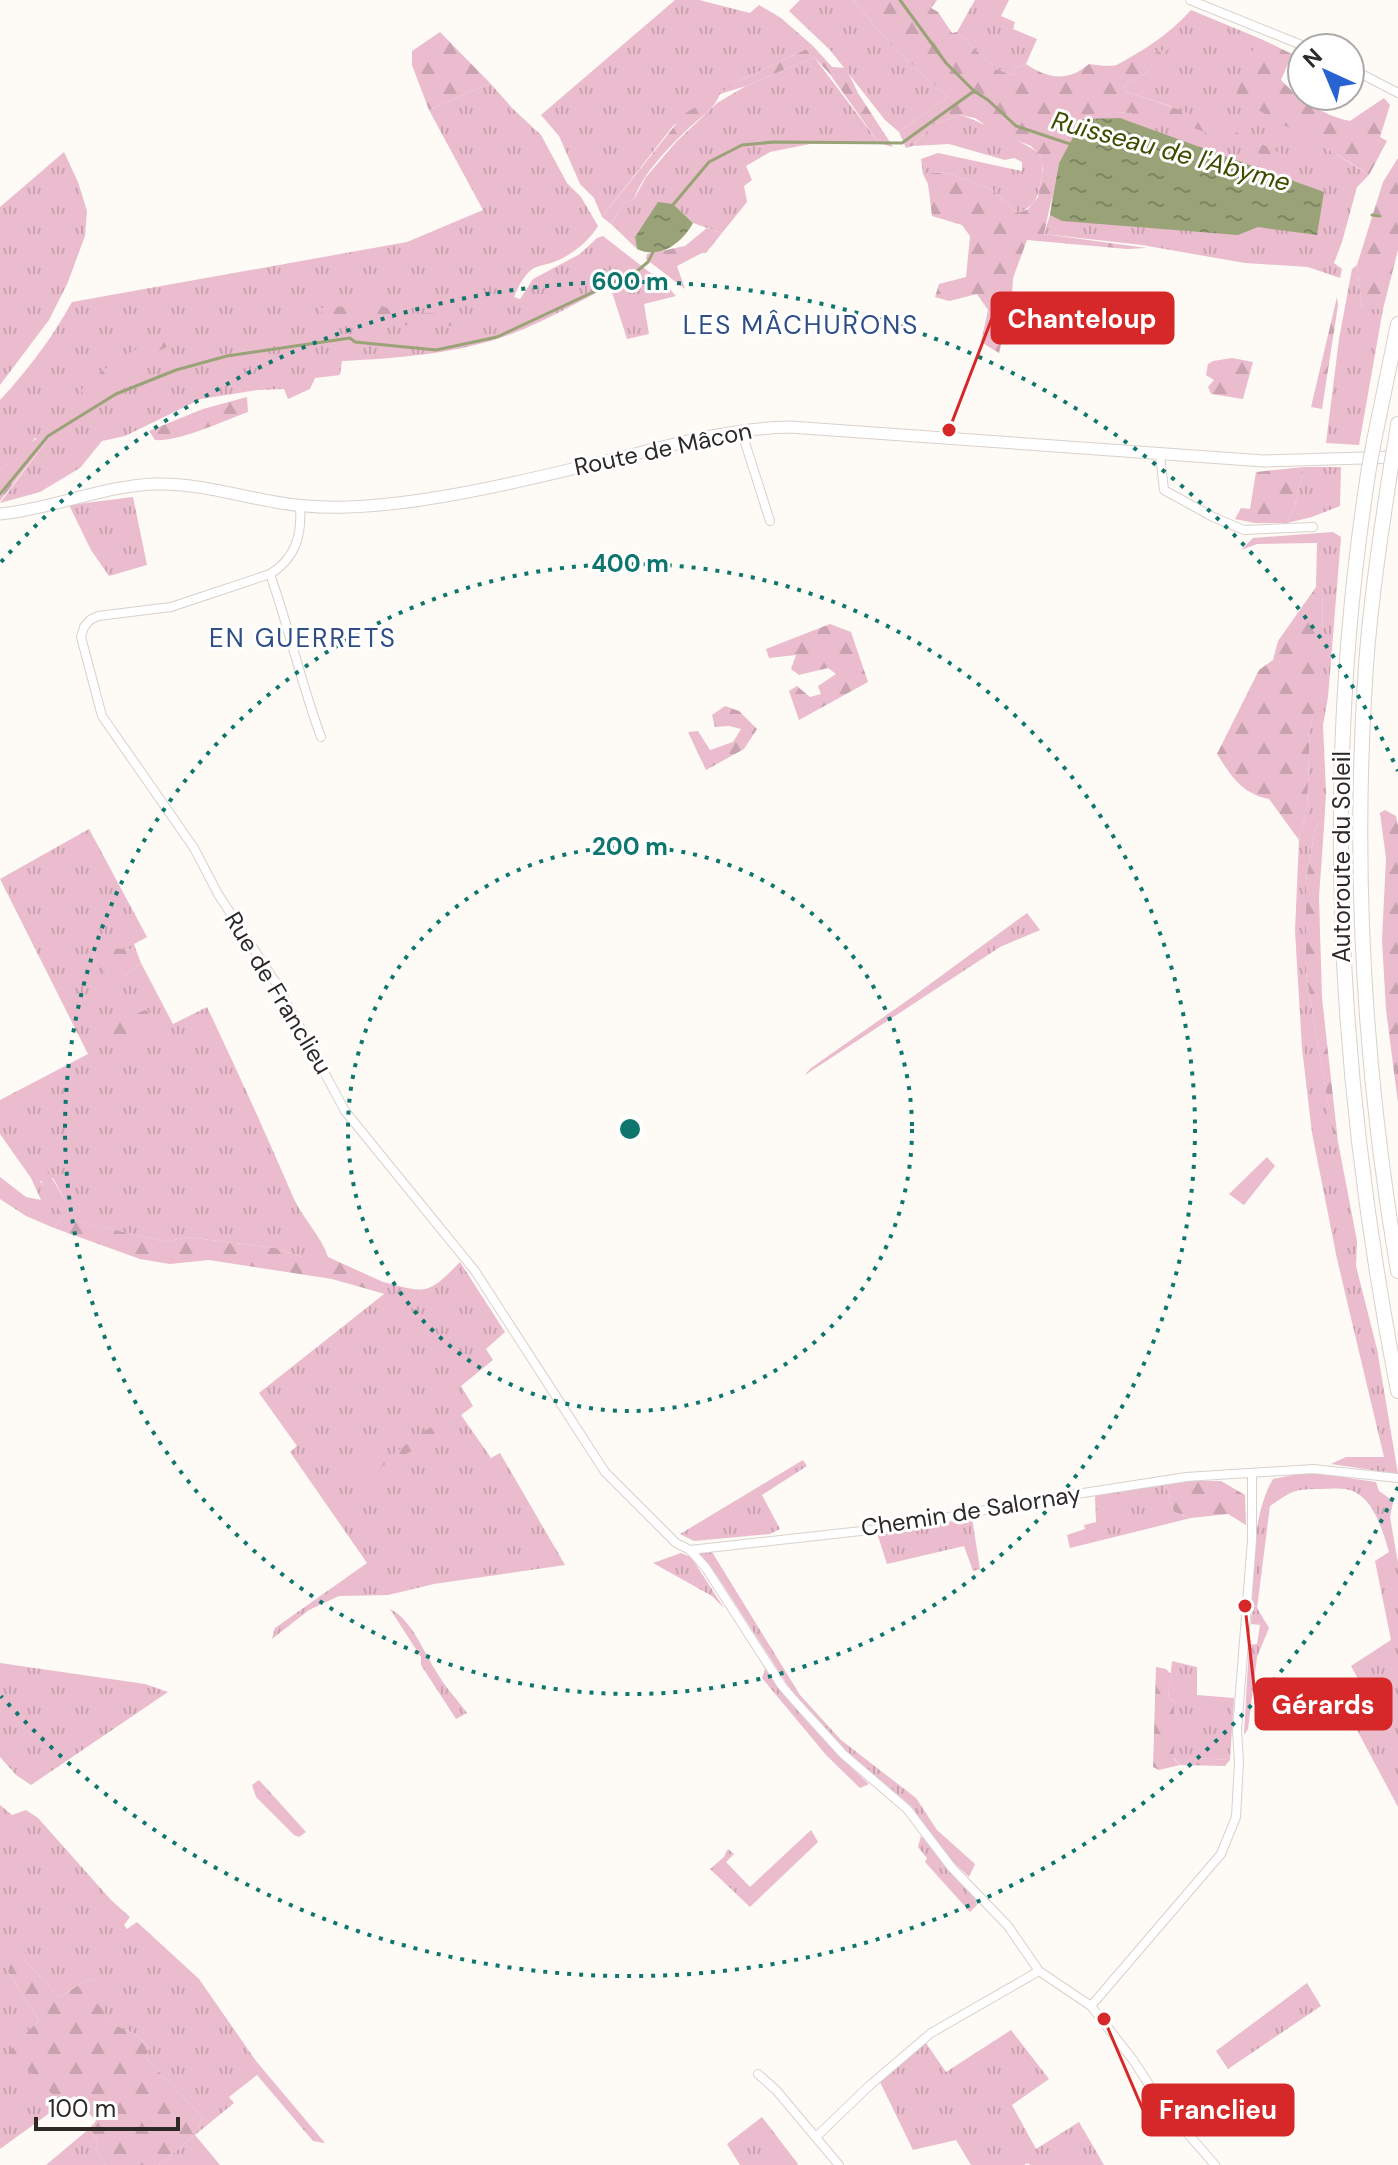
<svg xmlns="http://www.w3.org/2000/svg" width="1398" height="2165" viewBox="0 0 1398 2165" font-family="'DM Sans',sans-serif">
<defs>
<pattern id="grass-tufts" width="24" height="20" patternUnits="userSpaceOnUse" patternTransform="scale(2)"><rect width="24" height="20" fill="#eabccd"/><path d="M3 7l-1-3M5 7V3M7 7l1-3M15 17l-1-3M17 17v-4M19 17l1-3" fill="none" stroke="#c9a2b0"/></pattern>
<pattern id="forest-firs" width="22" height="20" patternUnits="userSpaceOnUse" patternTransform="scale(2)"><rect width="22" height="20" fill="#eabccd"/><path d="M5 1l3.5 6h-7zM16 11l3.5 6h-7z" fill="#c9a2b0"/></pattern>
<pattern id="water-ripples" width="26" height="14" patternUnits="userSpaceOnUse" patternTransform="scale(2)"><rect width="26" height="14" fill="#99a377"/><path d="M2 4q2-2 4 0t4 0M15 11q2-2 4 0t4 0" fill="none" stroke="#7d8562"/></pattern>
</defs>
<rect width="100%" height="100%" fill="#fefaf6"/>
<path fill="url(#grass-tufts)" d="M675,0H699L750,13L759,5L781,18L813,46L741,80L673,126L602,217L594,198L580,184L559,136L541,115Z
M800,0H853L891,45L948,97L899,132L885,120L830,50L789,11Z
M975,0H1009L1001,16L1015,22L1013,29L1037,39L1026,64L1015,68L1012,75L996,69L957,32Z
M1191,10L1261,39L1247,60L1304,134L1369,175L1357,187L1342,242L1334,263L1342,269L1340,278L1308,267L1245,263L1142,245L1044,234L1050,215L1054,178L1083,119C1146,99 1205,130 1262,154L1170,106L1126,92L1124,86L1147,72L1168,48L1134,63L1111,68C1141,52 1168,36 1191,10Z
M814,57L879,143L810,144L770,152L746,166L752,180L744,186L747,202L722,233L693,223L673,204L635,237L637,249L611,224L624,203L634,199L646,177L676,142L717,103L746,86Z
M490,83L513,109L541,135L567,183L581,197L598,226C589,241 572,255 554,262C546,265 538,265 531,270C522,278 518,287 514,297L520,299L533,279L580,254L597,238L603,236L666,285L676,296L644,304L649,334L627,339L610,286C578,302 547,320 514,333C459,354 400,358 342,361L340,375L315,378L310,389L288,399L284,389L257,390L201,399L125,436L102,441L80,468L40,492L0,503L48,439L35,438L29,446L0,470V400C28,370 52,338 72,302L407,242L483,210L429,110Z
M960,115C970,117 1035,147 1039,154C1045,164 1042,175 1040,185C1038,200 1032,207 1018,213L991,189L945,172L923,174L921,159L938,153L1022,171V162L1014,158L1005,160L949,144L912,146L933,125Z
M64,152L78,182L87,211L85,236L68,282L49,320L0,385V207Z
M1357,265L1362,309H1383L1359,445L1326,443L1339,339L1352,269Z
M1304,467H1341L1340,506L1312,517L1287,523L1295,505Z
M133,497L147,565L109,576L91,550L69,505Z
M1333,532L1341,537L1328,697L1323,725L1326,792L1324,827L1319,823L1315,829L1306,880V973L1333,1133L1338,1142L1357,1241L1356,1266L1377,1349L1398,1474L1331,1464L1346,1457H1384L1337,1259L1312,1133L1302,1048L1295,931L1299,840L1307,810L1310,730L1320,681L1313,676L1322,635L1323,590L1316,587L1317,543L1257,544L1241,550L1253,538Z
M89,829L147,937L134,944L136,950L95,948L96,959L110,981L126,975L141,963L173,1024L207,1007C237,1070 266,1134 294,1199C304,1220 321,1236 328,1257H302L275,1248L187,1237L166,1242L76,1221L53,1178L40,1181L60,1207L61,1219L54,1228L26,1216L0,1199V1177L26,1197L41,1200L31,1178L0,1134V1100L88,1054L0,879Z
M1027,913L1040,930L1000,947L805,1075L811,1068L915,995Z
M460,1262L505,1332L486,1349L493,1360L461,1386L473,1406L461,1415L491,1458L500,1453L565,1565L434,1584L388,1595L339,1596L309,1610L272,1639L275,1628L367,1563L290,1452L297,1446L259,1393L384,1294L383,1282C427,1293 427,1296 460,1262Z
M803,1460L807,1466L762,1495L780,1529L770,1534L694,1541L680,1534Z
M1308,1472L1376,1482L1379,1491L1389,1498L1394,1497L1390,1517L1398,1563V1807L1356,1728L1378,1715L1351,1666L1391,1640L1375,1561L1389,1552C1383,1532 1375,1502 1355,1492C1346,1487 1332,1489 1323,1489C1293,1489 1294,1490 1270,1506L1257,1608L1269,1628L1257,1657L1248,1729L1244,1735L1249,1645L1257,1644L1260,1625L1251,1624C1254,1579 1250,1518 1273,1479Z
M1166,1485L1174,1512L1191,1518L1070,1548L1067,1535L1085,1529L1084,1525L1096,1522L1095,1495Z
M972,1518L980,1569L973,1571L964,1546L887,1564L877,1533L900,1532Z
M712,1552L800,1695L841,1740L916,1798L937,1830L975,1864L969,1877L951,1860L911,1806L845,1750L796,1698L718,1577L698,1553Z
M681,1553L691,1557L724,1608L712,1596L653,1563Z
M390,1609C412,1620 423,1651 436,1671C444,1686 457,1699 467,1713L456,1719L421,1665V1657Z
M1172,1661L1197,1667V1695L1234,1698L1230,1760L1193,1758L1180,1765L1174,1758V1701L1168,1698Z
M0,1663L145,1684L168,1692L31,1785L16,1775L0,1757Z
M765,1669C795,1711 831,1749 869,1784L860,1788L826,1755L762,1678Z
M259,1780L306,1832L299,1837L294,1835L256,1797L252,1785Z
M0,1805L12,1815L26,1810L38,1818L111,1900L130,1917L124,1925L127,1929L137,1922L199,1979L256,2061L325,2143L313,2141L257,2075L229,2097L234,2103L195,2135L220,2165H159L195,2135L203,2118L146,2058L149,2048L137,2035L115,2025L96,2003L100,1983L89,1979L59,1997L26,1962V1951L8,1972L39,2020L10,2051L62,2104L0,2149Z
M811,1830L818,1842L750,1907L710,1869L724,1857L728,1849L734,1854L726,1862L750,1887Z
M921,1836L975,1897L977,1905L970,1912L925,1862L927,1858L918,1847Z
M1307,1983L1321,2006L1228,2069L1216,2051Z
M1011,2030L1049,2079L1012,2105L1036,2149L1079,2122L1104,2165H1030L1028,2163L1024,2165H971L956,2140L913,2150L879,2080L926,2043L946,2072Z
M762,2117L798,2164L797,2165H740L727,2144Z
M90,2128L98,2143L96,2151L106,2165H46Z"/>
<path fill="url(#forest-firs)" d="M853,0H937L931,8L938,12L952,33L957,32L996,69L1012,75L1015,68L1026,64C1048,79 1068,82 1089,64C1122,70 1140,60 1170,47L1147,72L1124,86L1126,92C1185,110 1242,133 1298,162C1286,159 1273,158 1261,154C1200,134 1151,98 1084,119L1059,163L1044,234L1147,248L1127,249L1027,240L1013,278L1012,297L999,353L981,342L988,310L977,294L949,301L935,297L939,284L966,277L970,236L962,225L932,216L928,184L923,174L945,172L991,189L1018,213L1028,209L1038,197L1043,169L1040,155L1031,146L994,131L975,118L960,115L933,125L912,146L906,148L899,132L948,97L891,45Z
M440,32L490,83L429,110L412,65V51Z
M1261,39L1292,54L1281,80C1299,99 1324,116 1350,121L1384,98L1390,105L1380,137L1387,141L1369,175C1326,145 1279,125 1236,96L1247,59Z
M813,46L832,67L846,68L858,93L893,147L879,143L829,73L814,57L746,86L720,94C715,108 701,117 690,127C669,147 643,173 634,199L624,203L611,224L602,217L684,114L741,80Z
M1398,158V250L1383,309H1362L1357,265L1383,182Z
M707,228L722,233L706,253H702L677,266L685,289L646,259L647,254L685,246Z
M1337,297L1338,305L1322,409L1311,407Z
M377,304L400,313L468,314L470,325L412,327L381,317L323,316L320,308Z
M167,338L169,346L119,370L81,398V390C103,368 137,344 167,338Z
M1232,358L1253,362L1243,399L1211,394L1208,387L1214,380L1206,375L1208,364L1213,361Z
M247,397L248,412C223,421 179,442 155,440L149,431L203,409Z
M44,434L48,439L0,501V470C13,460 31,440 44,434Z
M1304,467L1295,505L1287,523H1255L1235,519L1241,508L1250,509L1256,472Z
M1316,587L1323,589L1322,635L1314,675L1321,681L1310,730L1307,810L1299,840L1269,799C1241,793 1232,777 1217,754L1259,670L1273,660L1278,641Z
M830,624L851,632L868,682L799,720L789,691L797,686L810,697L821,694L818,686L836,674L828,668L799,675L791,669L796,655L769,658L766,649Z
M725,706L739,711L757,729L744,749L706,770L688,732L698,731L710,750L733,742L741,729L729,726L715,727L712,715Z
M1385,810L1396,816L1398,825V1103L1386,1010L1382,940L1386,858L1380,813Z
M1319,823L1324,827L1319,897L1322,998L1338,1142L1333,1134L1306,973V880L1315,829Z
M94,947L136,950L141,963L126,975L109,982L96,959Z
M145,1010L152,1014V1021L133,1035L107,1046L101,1041L97,1032Z
M1267,1157L1275,1166L1244,1205L1229,1194Z
M46,1168L77,1221L166,1242L187,1237L275,1248L302,1257H328L383,1282L385,1294L332,1279L209,1260L170,1264L140,1259L54,1228L61,1219C59,1200 41,1190 40,1175Z
M440,1424L443,1433L436,1439L382,1466L376,1475H351C363,1455 376,1465 390,1456C407,1446 421,1429 440,1424Z
M1192,1481H1221L1245,1495L1246,1525L1228,1514L1191,1518L1174,1512L1166,1485Z
M1156,1667L1166,1669L1171,1674L1168,1698L1174,1701V1759L1180,1765L1193,1758L1230,1760L1225,1766L1180,1765L1159,1770L1153,1767Z
M26,1950V1962L59,1997L89,1979L101,1983L97,2003L115,2025L137,2035L149,2048L146,2058L203,2118L195,2135L159,2165H106L96,2151L98,2143L90,2128L96,2121L74,2096L62,2104L9,2051L39,2020L8,1972L15,1954Z"/>
<path fill="url(#water-ripples)" d="M1120,118L1324,192L1317,235L1258,227L1238,235L1062,221L1050,215L1059,163L1083,119Z
M658,202L673,204L693,223C682,243 660,260 637,249L635,237Z"/>
<g fill="none" stroke-linecap="round" stroke-linejoin="round">
<path stroke="#99a377" stroke-width="3" d="M900,0L946,63L974,91L988,100L1016,126L1073,145
M672,206L709,162L742,145L774,142L902,143L974,91
M1372,215L1380,216
M0,494L48,436L116,394L176,370L227,356L350,338L355,342L436,350L497,337L636,272L648,262L654,250"/>
<g stroke="#d8d1cc" stroke-width="10">
<path id="street" d="M1190,0L1309,48
M1350,68L1398,93
M741,430L770,521
M1160,455L1164,490L1213,517L1244,530L1313,527
M300,506C302,535 296,558 270,574L171,607L98,616L90,620L84,627L81,637L102,716L194,848L218,894L276,983L345,1111L475,1271L605,1472L676,1543L690,1550L706,1568L782,1686L795,1701L843,1754L907,1809L952,1868L1008,1926L1039,1971L1091,2006L1133,2060L1161,2103L1215,2165
M270,574C289,628 301,683 321,737
M690,1550L897,1527L1032,1501L1186,1477L1313,1469L1398,1478
M1091,2006L1221,1854L1236,1817L1239,1762L1237,1730L1252,1540V1474
M758,2074L776,2090L839,2165
M816,2137L869,2086L931,2033L1039,1971"/>
</g>
<g stroke="#d8d1cc" stroke-width="13">
<path id="secondary" d="M0,514C52,509 102,486 155,484C196,483 235,495 275,502C323,511 373,507 421,500C493,489 564,471 635,454C686,441 737,428 790,427L1264,461L1397,457"/>
</g>
<g stroke="#d8d1cc" stroke-width="16">
<path id="highway" d="M1396,438L1398,424
M1374,441L1398,324
M1391,466C1381,532 1371,598 1366,665C1352,868 1364,1071 1398,1271
M1369,468C1320,778 1338,1083 1398,1391"/>
</g>
<use href="#street" stroke="#fff" stroke-width="8"/>
<use href="#secondary" stroke="#fff" stroke-width="11"/>
<use href="#highway" stroke="#fff" stroke-width="14"/>
<g stroke="#d8d1cc" stroke-width="16" stroke-linecap="butt">
<path id="highway-bridge" d="M1391,466L1396,438
M1369,468L1374,441"/>
</g>
<use href="#highway-bridge" stroke="#fff" stroke-width="14"/>
</g>
<g fill="none" stroke="#0f766e" stroke-width="4" stroke-dasharray="4 8">
<circle cx="630" cy="1129" r="282"/>
<circle cx="630" cy="1129" r="565"/>
<path d="M1398 1487A847 847 0 0 1 1 1696M1 562A847 847 0 0 1 1398 771"/>
</g>
<g text-anchor="middle" stroke-width="6" stroke-linejoin="round" paint-order="stroke">
<g font-size="24" fill="#2c2927" stroke="#fff">
<text transform="translate(663 449) rotate(-12)" y="8">Route de Mâcon</text>
<text transform="translate(1342 857) rotate(-90)" y="8">Autoroute du Soleil</text>
<text transform="translate(278 993) rotate(59)" y="8">Rue de Franclieu</text>
<text transform="translate(971 1511) rotate(-9)" y="8">Chemin de Salornay</text>
</g>
<g font-size="26" font-style="italic" fill="#414b00" stroke="#fff">
<text transform="translate(1171 151) rotate(15)" y="9">Ruisseau de l'Abyme</text>
</g>
<g font-size="26" letter-spacing="2" fill="#2f4e86" stroke="#fff">
<text x="801" y="334">LES MÂCHURONS</text>
<text x="303" y="647">EN GUERRETS</text>
</g>
</g>
<circle cx="630" cy="1129" r="12" fill="#0f766e" stroke="#fff" stroke-width="4"/>
<g font-size="24" text-anchor="middle" font-weight="bold" fill="#0f766e" stroke="#fff" stroke-width="6" stroke-linejoin="round" paint-order="stroke">
<text x="630" y="290">600 m</text>
<text x="630" y="572">400 m</text>
<text x="630" y="855">200 m</text>
</g>
<path fill="none" stroke="#d62828" stroke-width="3" d="M949 430L992 318M1245 1606L1256 1704M1104 2019L1143 2110"/>
<g fill="#d62828" stroke="#fff" stroke-width="3">
<circle cx="949" cy="430" r="8"/>
<circle cx="1245" cy="1606" r="8"/>
<circle cx="1104" cy="2019" r="8"/>
</g>
<g fill="#d62828" stroke="#d62828" stroke-width="3">
<rect x="992" y="293" width="181" height="50" rx="8"/>
<rect x="1256" y="1679" width="135" height="50" rx="8"/>
<rect x="1143" y="2085" width="150" height="50" rx="8"/>
</g>
<g font-size="26" text-anchor="middle" font-weight="bold" fill="#fff">
<text x="1082" y="328">Chanteloup</text>
<text x="1323" y="1714">Gérards</text>
<text x="1218" y="2119">Franclieu</text>
</g>
<g transform="translate(1326 72) rotate(316)"><circle r="38" fill="#ffffff" stroke="#aba9a9" stroke-width="2"/>
<path d="M0-6L14 30L0 20L-14 30Z" fill="#2864d1"/>
<text y="-12" font-size="22" font-weight="bold" text-anchor="middle" fill="#2c2927">N</text>
</g>
<path d="M36 2117v12h142v-12" fill="none" stroke="#2c2927" stroke-width="4"/>
<text x="48" y="2117" font-size="24" fill="#2c2927" stroke="#ffffff" stroke-width="6" paint-order="stroke">100 m</text>
</svg>
